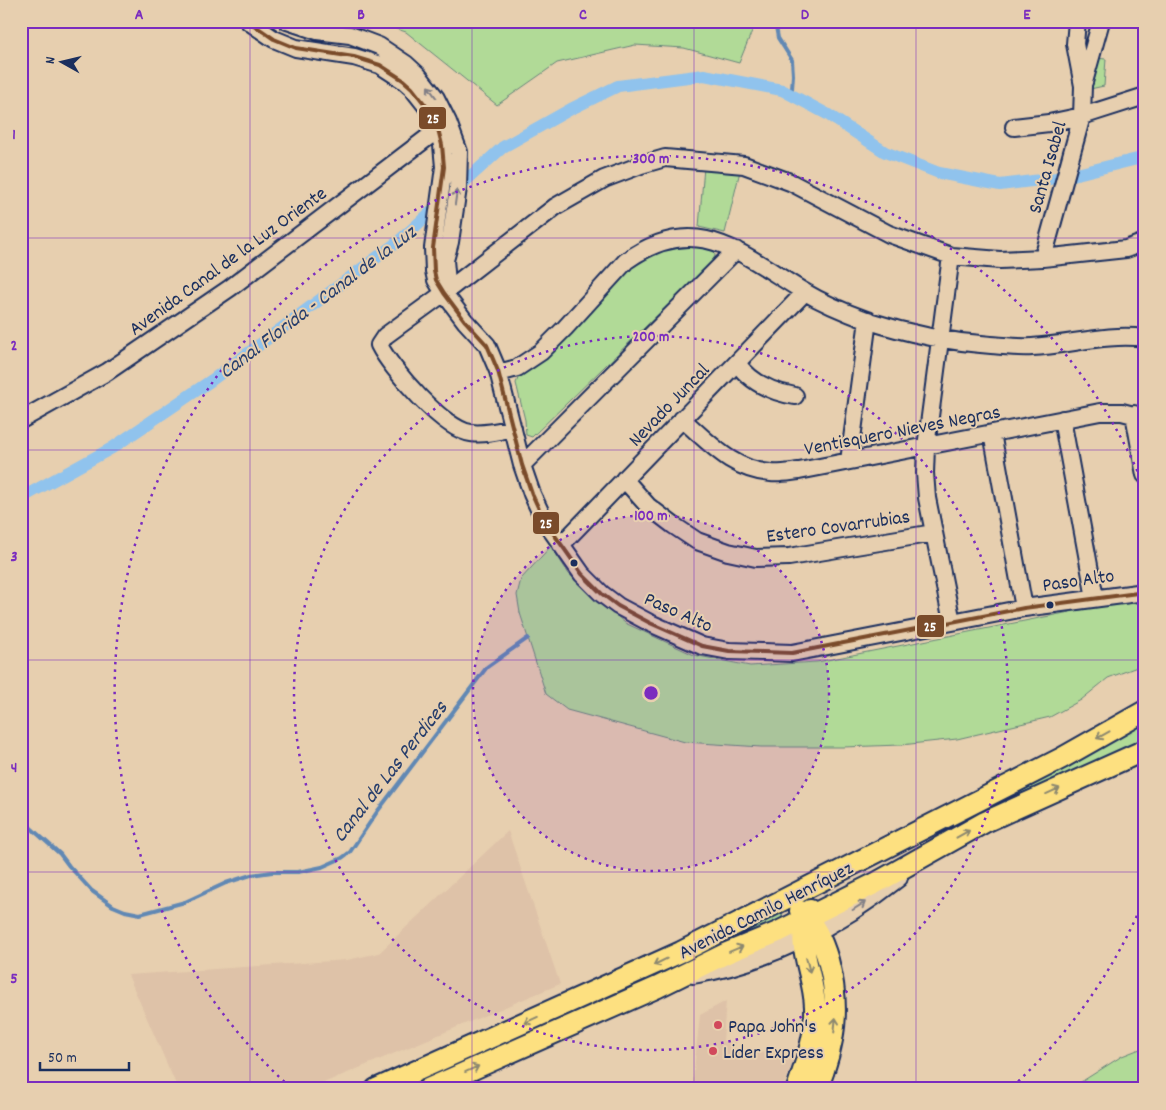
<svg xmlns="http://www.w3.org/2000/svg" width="1166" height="1110" viewBox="0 0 1166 1110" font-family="Dekko,sans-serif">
<rect width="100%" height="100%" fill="#e7cfaf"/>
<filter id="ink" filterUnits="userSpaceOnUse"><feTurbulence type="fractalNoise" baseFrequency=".02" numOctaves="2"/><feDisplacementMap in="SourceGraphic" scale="10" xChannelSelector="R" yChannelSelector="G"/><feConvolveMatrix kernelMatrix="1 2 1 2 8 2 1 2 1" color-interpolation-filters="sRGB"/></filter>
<g filter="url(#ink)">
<path fill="#dec2a8" d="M508,831L560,984L309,1089H178L128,975L347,960L379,953Z
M726,1001L723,1041L735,1042V1050L795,1056L783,1089H692L700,1015Z"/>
<path fill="#b1da97" stroke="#66847a" d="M372,21H756L739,63L684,48L635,45L557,63L497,105L406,32Z
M1095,58L1106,59L1104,86L1090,89Z
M704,167L740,171L725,233L699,227Z
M690,244L714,249L715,256L711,263L532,437L526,435L525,420L516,383L519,376C534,367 549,357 561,344C589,316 622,267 656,251C667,246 678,245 690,244Z
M551,546L569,574L625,623L694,655L750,666L817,662L1080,610L1145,600V664L1108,678L1081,700L1050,717L957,739L901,745L843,747H761L685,742L567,710L546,694L520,613L517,595L521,579Z
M1145,721V743L1094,766L959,821L1049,776Z
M783,912L780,923L716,950L682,962Z
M1145,1047V1089H1070L1122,1056Z"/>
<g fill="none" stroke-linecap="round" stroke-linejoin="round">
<path stroke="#6188b4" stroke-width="4" d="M775,21L778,38L792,60L793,75L792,89L789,94
M21,819L60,854L69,866L92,891L113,906L125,911L140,914L185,902L226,883L251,875L272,872H298L322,867L342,858L350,852L377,812L487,667L528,638"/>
<path stroke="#90c3ed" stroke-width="12" d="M21,498L112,448L212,380L399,241L503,147L571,109L618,86L704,75L782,90L827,114L885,152L939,173L1000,185L1065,177L1145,157"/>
<g stroke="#1b2f5e" stroke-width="20">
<path id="minor" d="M248,21L274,39L296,48L354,57L380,65L403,80L412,88L427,107L438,129L442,145L444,167L433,248L434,271L436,280L444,293L465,321L487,345L498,371L522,465L532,494L544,520L582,574L602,594L618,606L650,623L702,646L729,651L792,653L1024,608L1145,592
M287,21L317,31L350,35L379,46L406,64L418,75L436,98L448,122L459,152L458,188L450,242L445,260L447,283L444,293
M1084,82L1101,21
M1014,127L1049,123L1082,116L1145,96
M951,256L926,447L925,473L927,498L952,622
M1043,258L1082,116L1083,86L1075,44L1077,21
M737,363C751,383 771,392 795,396
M499,373L517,368L541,352L565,328L626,261C697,210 741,254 803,291C823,303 847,313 869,321C909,334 949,342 991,345C1004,346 1019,348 1032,347C1070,345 1107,333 1145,338
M1134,414L1145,475
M682,419C710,443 732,470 771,473C780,474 790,472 799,471L1100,412H1122L1145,418
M1062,419L1095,598
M21,420L107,372L230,288L448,122
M513,428C499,431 485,435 471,433C444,430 391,369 379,345L385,336L444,293L555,207L604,179L641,165L665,158L744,165L790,182L889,234L951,256L1000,260L1043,258L1126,249L1145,242
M992,433L1024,608
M849,461L868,320
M522,465L736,250
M624,479L648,506L673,525L697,541L728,552L756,558L789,557L934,533
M561,545L805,292
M693,975C768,963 840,925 899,878"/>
</g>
<g stroke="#1b2f5e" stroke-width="24">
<path id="major" d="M800,911C815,924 822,940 828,960C841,1008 835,1044 817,1089
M376,1089L681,952L1062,758L1145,711
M428,1089L658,987L727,953L778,932L876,883L985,822L1145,750
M797,1089C806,1061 816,1036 815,1007C814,971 793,945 810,910"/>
</g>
<use href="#minor" stroke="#e7cfaf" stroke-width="16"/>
<use href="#major" stroke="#fde080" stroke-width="20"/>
<g stroke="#e7cfaf" stroke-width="8">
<path id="bus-1" d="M248,21L274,39L296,48L354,57L380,65L403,80L412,88L427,107L438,129L442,145L444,167L433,248L434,271L436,280L444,293L465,321L487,345L498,371L522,465L532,494L544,520L582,574L602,594L618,606L650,623L702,646L729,651L792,653L1024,608L1145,592"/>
</g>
<use href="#bus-1" stroke="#7a4b2a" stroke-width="4"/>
</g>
<defs><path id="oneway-shaft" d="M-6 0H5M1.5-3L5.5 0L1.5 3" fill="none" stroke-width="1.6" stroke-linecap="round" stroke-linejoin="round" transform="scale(1.25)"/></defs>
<g stroke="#817f86">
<use href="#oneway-shaft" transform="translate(432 92) rotate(-126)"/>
<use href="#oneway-shaft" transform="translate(456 197) rotate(-82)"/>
<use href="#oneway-shaft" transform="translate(859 906) rotate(-32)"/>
</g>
<g stroke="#8c886f">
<use href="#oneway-shaft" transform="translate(1103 735) rotate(151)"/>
<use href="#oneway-shaft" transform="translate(1053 791) rotate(-24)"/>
<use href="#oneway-shaft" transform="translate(963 834) rotate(-29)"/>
<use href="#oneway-shaft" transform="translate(736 949) rotate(-23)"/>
<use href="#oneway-shaft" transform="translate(660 962) rotate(154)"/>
<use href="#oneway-shaft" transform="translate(808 965) rotate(76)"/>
<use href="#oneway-shaft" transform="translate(531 1020) rotate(156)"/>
<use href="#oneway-shaft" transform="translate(835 1025) rotate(-84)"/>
<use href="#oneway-shaft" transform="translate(472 1069) rotate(-24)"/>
</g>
</g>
<path fill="none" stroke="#7b2cbf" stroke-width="1" stroke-opacity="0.55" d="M250,21V1089M472,21V1089M694,21V1089M916,21V1089M21,238H1145M21,450H1145M21,660H1145M21,872H1145"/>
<circle cx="651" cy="693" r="178" fill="#7b2cbf" fill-opacity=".12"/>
<g fill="none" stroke="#7b2cbf" stroke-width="2.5" stroke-dasharray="2.5 5">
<circle cx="651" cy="693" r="178"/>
<circle cx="651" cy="693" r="357"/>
<path d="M1143 902A535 535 0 0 1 1012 1087M290 1087A535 535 0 1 1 1143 484"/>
</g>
<g fill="#1b2f5e" stroke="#e7cfaf" stroke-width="2">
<circle cx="574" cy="563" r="4.5"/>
<circle cx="1050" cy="605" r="4.5"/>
</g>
<g fill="#d1495b" stroke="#e7cfaf" stroke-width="2">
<circle cx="718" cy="1025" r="5"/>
<circle cx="713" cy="1051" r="5"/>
</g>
<g text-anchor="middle" stroke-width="4" stroke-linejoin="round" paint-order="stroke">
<g font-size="20" fill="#1b2f5e" stroke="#e7cfaf">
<text transform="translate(1046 167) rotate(-74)" y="7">Santa Isabel</text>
<text transform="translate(227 260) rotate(-36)" y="7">Avenida Canal de la Luz Oriente</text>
<text transform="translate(668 404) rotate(-46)" y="7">Nevado Juncal</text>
<text transform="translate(902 429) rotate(-11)" y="7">Ventisquero Nieves Negras</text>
<text transform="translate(838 525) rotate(-8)" y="7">Estero Covarrubias</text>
<text transform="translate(1078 579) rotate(-8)" y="7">Paso Alto</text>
<text transform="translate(679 611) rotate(24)" y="7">Paso Alto</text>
<text transform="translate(765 909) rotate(-27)" y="7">Avenida Camilo Henríquez</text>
</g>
<g font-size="20" fill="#1b2f5e" stroke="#e7cfaf" text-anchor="start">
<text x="728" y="1032">Papa John's</text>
<text x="723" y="1058">Lider Express</text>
</g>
<g font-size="21" font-style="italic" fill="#273e6c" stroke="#e7cfaf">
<text transform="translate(317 301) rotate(-37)" y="7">Canal Florida - Canal de la Luz</text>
<text transform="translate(389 771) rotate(-52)" y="7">Canal de Las Perdices</text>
</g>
</g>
<circle cx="651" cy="693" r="8" fill="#7b2cbf" stroke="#e7cfaf" stroke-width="2.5"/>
<g font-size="15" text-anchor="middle" font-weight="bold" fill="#7b2cbf" stroke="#e7cfaf" stroke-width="4" stroke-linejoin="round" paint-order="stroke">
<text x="651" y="163">300 m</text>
<text x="651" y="341">200 m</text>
<text x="651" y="520">100 m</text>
</g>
<g stroke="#e7cfaf" stroke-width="2">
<rect x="418" y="106" width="29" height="24" rx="5" fill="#7a4b2a"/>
<rect x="532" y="511" width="28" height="24" rx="5" fill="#7a4b2a"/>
<rect x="916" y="614" width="29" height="24" rx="5" fill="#7a4b2a"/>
</g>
<g font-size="14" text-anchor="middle" font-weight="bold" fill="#fff">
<text x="433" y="123">25</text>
<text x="546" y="528">25</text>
<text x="930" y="631">25</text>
</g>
<rect width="1166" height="1110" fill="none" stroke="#e7cfaf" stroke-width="55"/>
<g transform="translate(62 62) rotate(278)" stroke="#e7cfaf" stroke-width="4" paint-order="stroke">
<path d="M0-4L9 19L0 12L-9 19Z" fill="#1b2f5e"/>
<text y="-8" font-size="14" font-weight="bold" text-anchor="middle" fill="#1b2f5e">N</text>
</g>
<path d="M40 1062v8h89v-8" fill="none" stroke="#1b2f5e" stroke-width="2.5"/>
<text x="48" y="1062" font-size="15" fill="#1b2f5e" stroke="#e7cfaf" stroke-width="4" paint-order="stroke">50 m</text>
<rect x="28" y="28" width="1110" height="1054" fill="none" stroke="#7b2cbf" stroke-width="2"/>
<g font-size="16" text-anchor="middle" font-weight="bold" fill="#7b2cbf">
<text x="139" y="19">A</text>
<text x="361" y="19">B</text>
<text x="583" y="19">C</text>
<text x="805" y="19">D</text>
<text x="1027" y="19">E</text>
<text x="14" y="139">1</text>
<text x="14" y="350">2</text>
<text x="14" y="561">3</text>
<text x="14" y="772">4</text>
<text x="14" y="983">5</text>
</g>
</svg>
